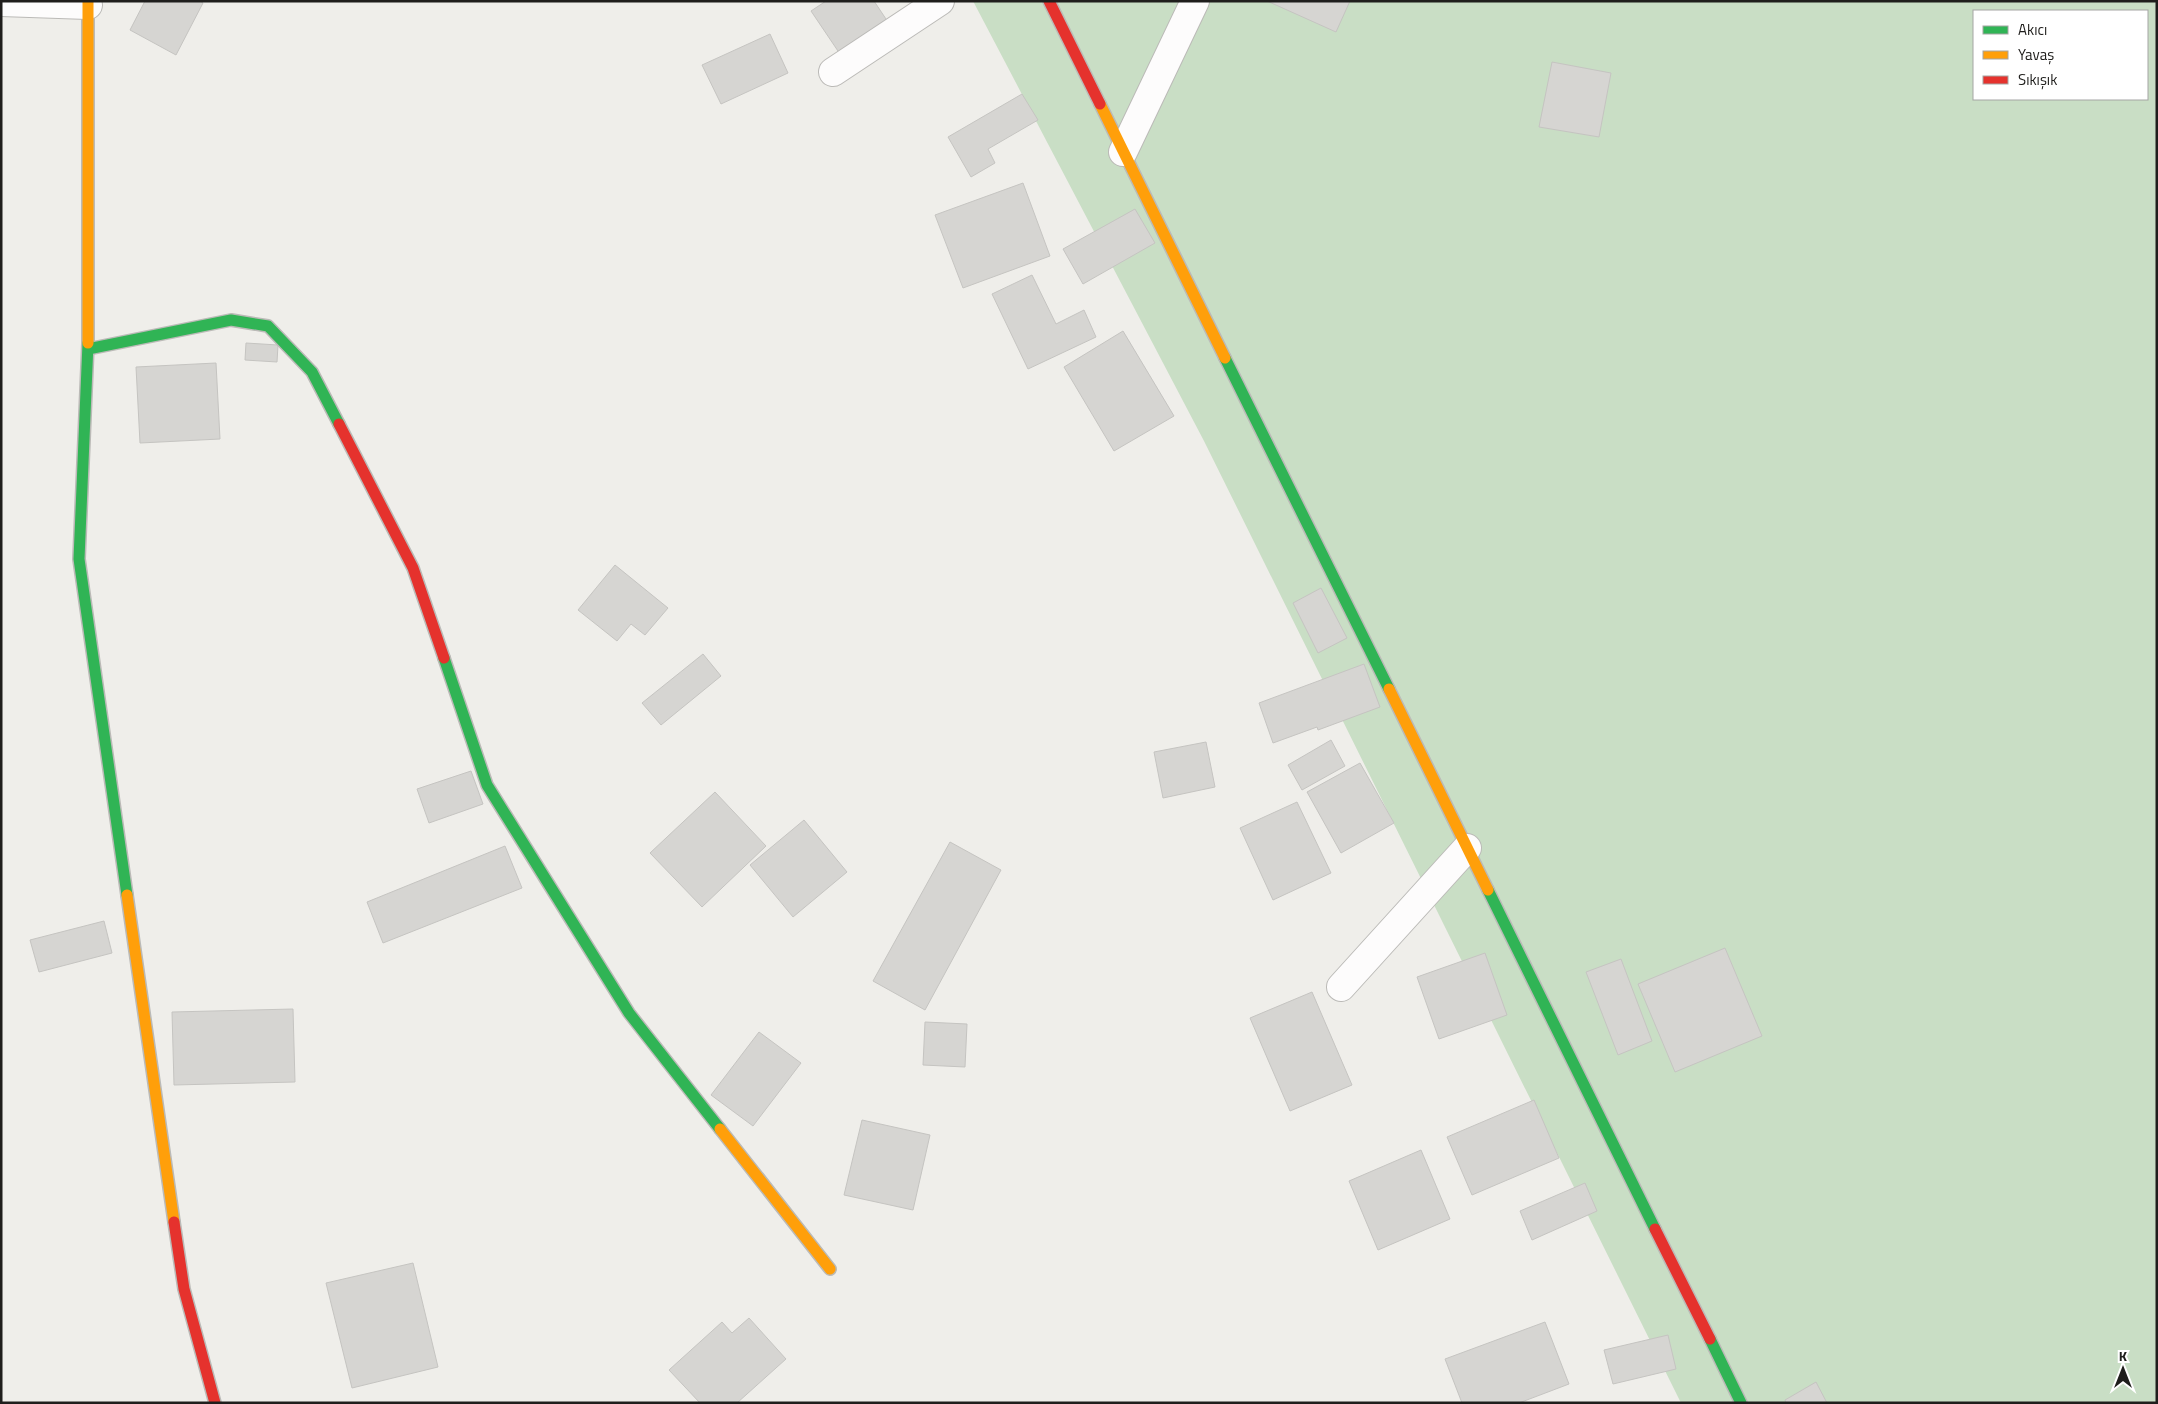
<svg xmlns="http://www.w3.org/2000/svg" width="2158" height="1404" viewBox="0 0 2158 1404" font-family="'Titillium Web',sans-serif">
<rect width="100%" height="100%" fill="#efeeea"/>
<path fill="#c9dec5" fill-rule="evenodd" d="M973,1H2157V1403H1681L1204,441ZM1974,11H2147V99H1974Z"/>
<path fill="#d6d5d2" stroke="#c5c4c1" d="M145,1H200L203,3L176,55L130,30Z
M826,1H874L888,22L840,54L811,11Z
M1267,1H1350L1336,32Z
M770,34L788,73L721,104L702,65Z
M1552,62L1611,73L1599,137L1539,127Z
M1022,94L1038,120L988,149L995,163L971,177L948,137Z
M1023,183L1050,256L963,288L935,215Z
M1135,209L1155,243L1083,284L1063,249Z
M1032,275L1056,324L1084,310L1096,337L1028,369L992,294Z
M1123,331L1174,416L1114,451L1064,367Z
M246,343L278,345L277,362L245,360Z
M216,363L220,439L140,443L136,367Z
M615,565L668,608L645,635L631,624L617,641L578,610Z
M1321,588L1347,638L1318,653L1293,603Z
M703,654L721,676L661,725L642,703Z
M1364,664L1380,707L1318,730L1317,727L1273,743L1259,703Z
M1331,740L1345,766L1302,790L1288,765Z
M1206,742L1215,787L1163,798L1154,752Z
M1360,763L1394,823L1341,853L1307,792Z
M471,771L483,804L429,823L417,789Z
M715,792L766,846L702,907L650,853Z
M1297,802L1331,873L1273,900L1240,828Z
M804,820L847,872L793,917L750,865Z
M950,842L1001,870L925,1010L873,981Z
M505,846L522,888L383,943L367,902Z
M104,921L112,953L39,972L30,940Z
M1725,948L1762,1036L1675,1072L1638,984Z
M1485,953L1507,1015L1439,1039L1417,977Z
M1621,959L1652,1041L1618,1055L1586,972Z
M1312,992L1352,1085L1290,1111L1250,1018Z
M293,1009L295,1082L174,1085L172,1012Z
M925,1022L967,1024L965,1067L923,1065Z
M759,1032L801,1063L753,1126L711,1095Z
M1534,1100L1559,1158L1472,1195L1447,1137Z
M862,1120L930,1135L913,1210L844,1195Z
M1421,1150L1450,1219L1378,1250L1349,1181Z
M1585,1183L1597,1211L1532,1240L1520,1211Z
M413,1263L438,1367L352,1388L326,1283Z
M749,1318L786,1359L737,1403H700L669,1370L722,1322L732,1333Z
M1545,1322L1569,1384L1519,1403H1462L1445,1359Z
M1668,1335L1676,1369L1613,1384L1604,1350Z
M1816,1382L1827,1403H1786L1785,1400Z"/>
<g fill="none" stroke-linecap="round" stroke-linejoin="round">
<g stroke="#bbbab7" stroke-width="30">
<path id="street" d="M1,2L88,5
M833,72L940,1
M1123,152L1195,1
M1341,987L1467,848"/>
</g>
<g stroke="#bbbab7" stroke-width="14">
<path id="fast" d="M88,343L79,559L127,895
M88,349L231,320L268,326L312,372L339,424
M1225,358L1389,689
M444,658L487,785L629,1013L720,1129
M1488,890L1655,1229
M1710,1339L1741,1403"/>
</g>
<g stroke="#bbbab7" stroke-width="14">
<path id="slow" d="M88,1V343
M1100,104L1225,358
M1389,689L1488,890
M127,895L174,1222
M720,1129L830,1269"/>
</g>
<g stroke="#bbbab7" stroke-width="14">
<path id="jam" d="M1049,1L1100,104
M339,424L413,568L444,658
M174,1222L184,1289L215,1403
M1655,1229L1710,1339"/>
</g>
<use href="#street" stroke="#fdfcfc" stroke-width="28"/>
<use href="#fast" stroke="#30b455" stroke-width="11"/>
<use href="#slow" stroke="#ff9f0a" stroke-width="11"/>
<use href="#jam" stroke="#e5322d" stroke-width="11"/>
</g>
<rect width="2158" height="1404" fill="none" stroke="#1f1e1c" stroke-width="5"/>
<rect x="1973" y="10" width="175" height="90" fill="#ffffff" stroke="#a5a5a4"/>
<rect x="1983" y="26" width="25" height="8" fill="#30b455" stroke="#a5a5a4"/>
<text x="2018" y="35" font-size="15" fill="#1f1e1c">Akıcı</text>
<rect x="1983" y="51" width="25" height="8" fill="#ff9f0a" stroke="#a5a5a4"/>
<text x="2018" y="60" font-size="15" fill="#1f1e1c">Yavaş</text>
<rect x="1983" y="76" width="25" height="8" fill="#e5322d" stroke="#a5a5a4"/>
<text x="2018" y="85" font-size="15" fill="#1f1e1c">Sıkışık</text>
<g transform="translate(2123 1369)" stroke="#ffffff" stroke-width="4" paint-order="stroke">
<path d="M0-4L9 19L0 12L-9 19Z" fill="#1f1e1c"/>
<text y="-8" font-size="14" font-weight="bold" text-anchor="middle" fill="#1f1e1c">K</text>
</g>
</svg>
